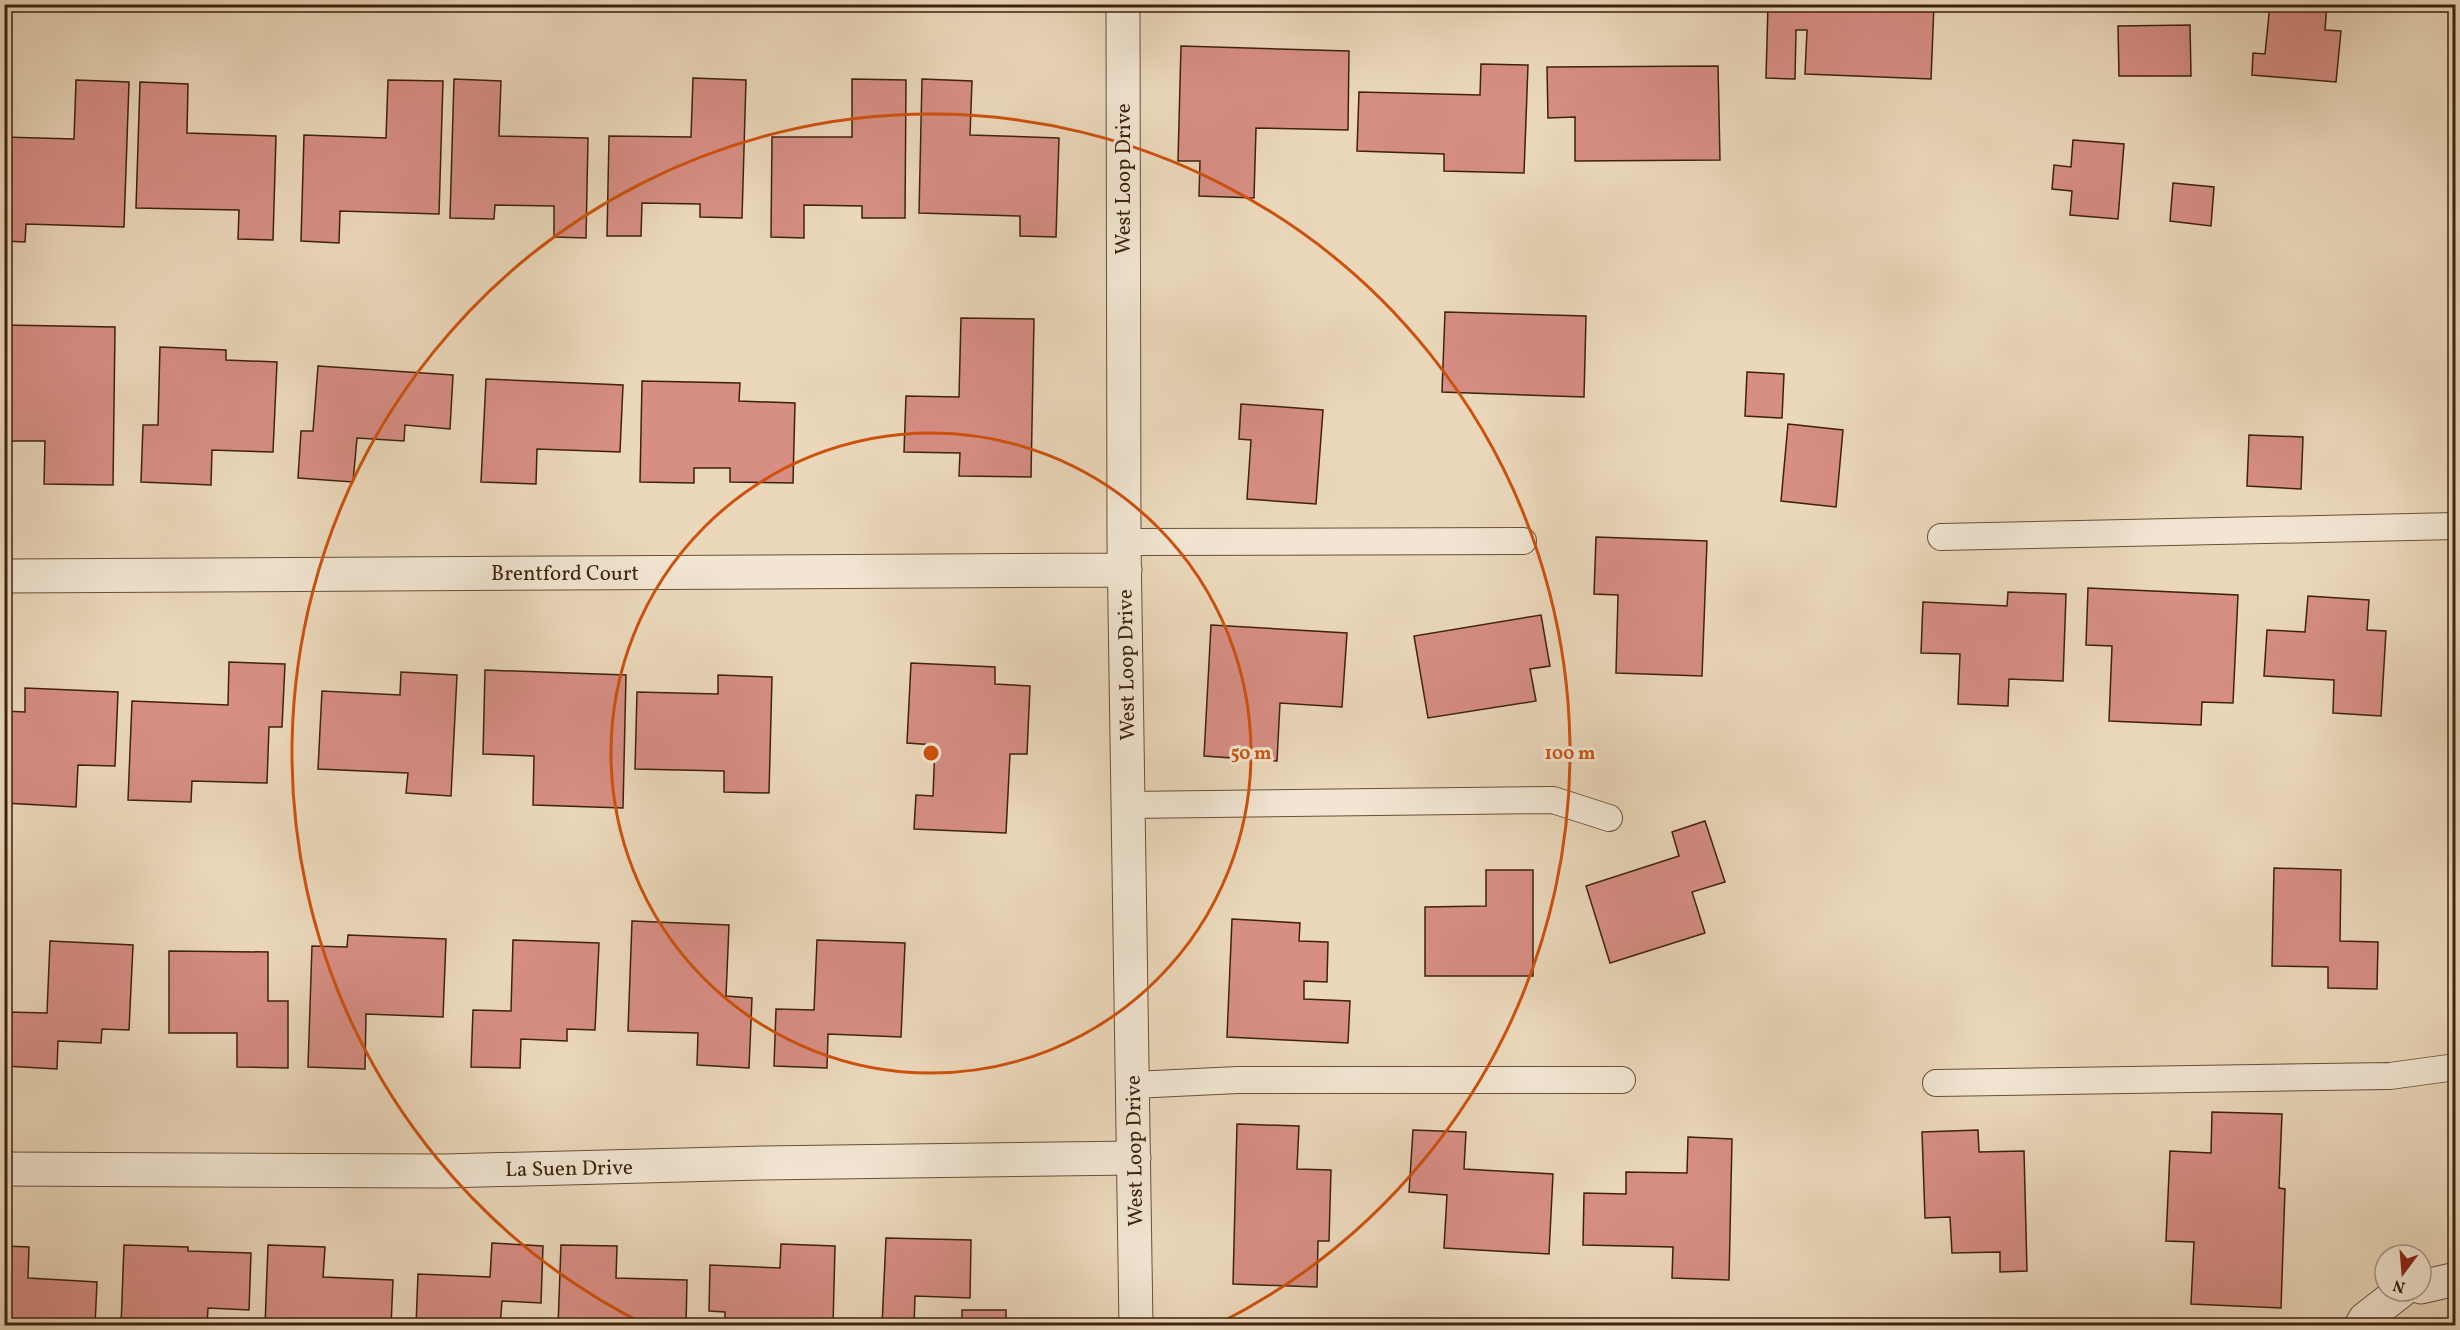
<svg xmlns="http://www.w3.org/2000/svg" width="2460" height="1330" viewBox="0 0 2460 1330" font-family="Vollkorn,serif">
<rect width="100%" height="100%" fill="#ebd8bb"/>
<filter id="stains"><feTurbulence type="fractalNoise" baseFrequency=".00333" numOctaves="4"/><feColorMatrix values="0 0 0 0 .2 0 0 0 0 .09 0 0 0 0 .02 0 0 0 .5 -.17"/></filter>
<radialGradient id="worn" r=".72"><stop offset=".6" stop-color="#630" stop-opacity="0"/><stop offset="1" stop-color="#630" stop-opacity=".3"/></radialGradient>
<path fill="#d78e85" stroke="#3d220b" stroke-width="1.5" d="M1768,4H1934L1931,79L1805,74L1807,30H1796L1795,79L1766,78Z
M2270,4H2327L2325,30L2341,31L2336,82L2252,75L2253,53L2265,54Z
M2190,25L2191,76H2119L2118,26Z
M1181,46L1349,51L1348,130L1256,128L1254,198L1199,196L1200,161H1178Z
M1481,64L1528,65L1524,173L1444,171V154L1357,151L1359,92L1480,95Z
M1718,66L1720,160L1575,161V117L1548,118L1547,67Z
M693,78L746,80L742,218L700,217V204L642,203L641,236H607L609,136L691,137Z
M454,79L501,81L499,136L588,138L586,238L554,237V206L495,205L494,219L450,218Z
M852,79L906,80L905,218H862V206L804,205V238L771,237L772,137H852Z
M922,79L972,81L970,135L1059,138L1056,237L1020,236V216L919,213Z
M76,80L129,82L124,227L26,224L25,242L4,241V137L74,139Z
M388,80L443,81L439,214L340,211L339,243L301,241L304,135L386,138Z
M140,82L188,84L187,133L276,136L273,240L238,239L239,210L136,208Z
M2073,140L2124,144L2118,219L2070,215L2072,191L2052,189L2054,165L2071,167Z
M2173,183L2214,187L2211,226L2170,221Z
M1445,312L1586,316L1584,397L1442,392Z
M961,318L1034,319L1031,477L959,476L960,453L904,452L906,396L959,397Z
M4,325L115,327L113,485L44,484L45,441H4Z
M160,347L226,350V360L277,362L273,452L212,450L211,485L141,482L143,425H158Z
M318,366L453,375L450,429L405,425L404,441L357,438L353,482L298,478L301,431H313Z
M1747,372L1784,374L1782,418L1745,416Z
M486,379L623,385L620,452L537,449L536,484L481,482Z
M642,381L740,383L739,401L795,403L793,483L730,482V468H694V483L640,482Z
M1241,404L1323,410L1316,504L1247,499L1251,440L1239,439Z
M1788,424L1843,430L1836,507L1781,501Z
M2249,435L2303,437L2301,489L2247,486Z
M1596,537L1707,541L1702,676L1616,673L1618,595L1594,594Z
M2088,588L2238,595L2233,703L2202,702L2201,725L2109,721L2112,646L2086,645Z
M2008,592L2066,594L2063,681L2009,679L2008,706L1958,704L1960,654L1921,653L1923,602L2007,606Z
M2308,596L2369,600L2367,630L2386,631L2381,716L2333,713L2334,680L2264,676L2267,630L2305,632Z
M1541,615L1550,666L1530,669L1536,701L1428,718L1414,636Z
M1211,625L1347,633L1342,707L1280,703L1277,761L1204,756Z
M229,662L285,664L282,727H269L267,783L192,781L191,802L128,800L132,701L228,705Z
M911,663L995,667V684L1030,686L1027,754H1010L1006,833L914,829L916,795L933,796L935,745L907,743Z
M485,670L626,675L623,808L533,805L534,756L483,754Z
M401,672L457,675L451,796L406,793L408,773L318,769L322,691L400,695Z
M718,675L772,677L769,793L724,792V771L635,769L637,692L718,694Z
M25,688L118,692L115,766L78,765L76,807L4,803V711L25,712Z
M1705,821L1725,882L1692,892L1705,933L1610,963L1586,886L1679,856L1672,832Z
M2274,868L2341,870L2340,941L2378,942L2377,989L2328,988V967L2272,966Z
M1486,870H1533V976H1425V907L1486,906Z
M1232,919L1300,923L1299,941L1328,942L1327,982L1304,981V999L1350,1001L1348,1043L1227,1037Z
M632,921L729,925L726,996L752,998L749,1068L697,1065L698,1033L628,1031Z
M348,935L446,939L443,1017L366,1014L365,1069L308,1067L312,946L347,947Z
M513,940L599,943L595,1030L567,1029V1041L521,1039L520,1068L471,1067L473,1010L511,1011Z
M817,940L905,943L901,1037L828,1034L827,1068L774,1066L776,1009L814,1010Z
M50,941L133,945L129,1030L102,1029L101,1043L58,1041L57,1069L5,1066L7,1012L47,1013Z
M169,951L268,952V1001H288V1068L237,1067V1033H169Z
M2212,1112L2282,1114L2279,1188L2285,1189L2281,1308L2191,1304L2194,1242L2166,1241L2170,1151L2211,1153Z
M1237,1124L1299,1126L1297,1169L1331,1170L1329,1241H1318L1317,1287L1233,1284Z
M1413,1130L1466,1132L1464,1169L1553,1174L1549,1254L1444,1248L1447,1195L1409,1192Z
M1978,1130L1979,1152L2024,1151L2027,1271L2000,1272V1252L1952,1253L1950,1217L1925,1218L1922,1132Z
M1688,1137L1732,1139L1729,1280L1672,1278L1673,1247L1583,1245L1584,1193L1626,1194V1172L1687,1173Z
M886,1238L971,1240L970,1298L915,1296L914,1326H882Z
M492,1243L543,1246L541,1303L502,1301L500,1326H416L418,1274L490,1277Z
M781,1244L835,1246L833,1326H725V1312L709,1311L710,1265L780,1268Z
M124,1245L188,1247V1251L251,1253L249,1310L208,1308L207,1326H121Z
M268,1245L325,1247L323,1277L393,1280L391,1326H265Z
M561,1245L617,1246L616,1278L687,1280L686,1326H558Z
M4,1246L29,1247L28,1278L97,1282L95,1326H4Z
M962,1310H1006V1326H962Z"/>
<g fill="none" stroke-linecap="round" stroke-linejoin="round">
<g stroke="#685037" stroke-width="28">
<path id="lane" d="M1941,537L2456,526
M1124,542L1523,541
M1128,805L1553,800L1609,818
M1936,1083L2390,1076L2456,1067
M1133,1085L1238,1080H1622"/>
</g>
<g stroke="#685037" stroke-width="35">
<path id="street" d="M1123,4L1124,542L1136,1326
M4,576L1125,570
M4,1169L444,1171L761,1163L1134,1158
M2421,1287L2456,1279
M2361,1326L2365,1319L2401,1291"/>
</g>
<use href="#lane" stroke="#f2e6d3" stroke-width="26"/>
<use href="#street" stroke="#f2e6d3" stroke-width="33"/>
</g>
<g fill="none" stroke="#ce510c" stroke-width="3">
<circle cx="931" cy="753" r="320"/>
<path d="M646 1325A639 639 0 1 1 1216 1325"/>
</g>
<g text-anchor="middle" stroke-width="6" stroke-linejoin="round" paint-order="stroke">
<g font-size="21" fill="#3d220b" stroke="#f2e6d3">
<text transform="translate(1123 179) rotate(-90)" y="7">West Loop Drive</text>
<text x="565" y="580">Brentford Court</text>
<text transform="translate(1126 665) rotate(-91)" y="7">West Loop Drive</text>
<text transform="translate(1134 1151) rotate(-91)" y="7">West Loop Drive</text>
<text transform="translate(569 1168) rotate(-1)" y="7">La Suen Drive</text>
</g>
</g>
<circle cx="931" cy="753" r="9" fill="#ce510c" stroke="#f2e6d3" stroke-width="3"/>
<g font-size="18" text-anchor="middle" font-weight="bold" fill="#ce510c" stroke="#f2e6d3" stroke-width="6" stroke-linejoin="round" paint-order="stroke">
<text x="1251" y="759">50 m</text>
<text x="1570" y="759">100 m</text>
</g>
<rect width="2460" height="1330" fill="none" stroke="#ebd8bb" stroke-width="24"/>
<rect x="6" y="6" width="2448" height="1318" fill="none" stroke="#3d220b" stroke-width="3"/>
<rect x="12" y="12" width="2436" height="1306" fill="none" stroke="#3d220b" stroke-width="1.5"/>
<g transform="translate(2403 1273) rotate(196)"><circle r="28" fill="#f2e6d3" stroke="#aa9883" stroke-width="1.5"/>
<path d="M0-4.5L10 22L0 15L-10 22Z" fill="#8f2418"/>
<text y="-9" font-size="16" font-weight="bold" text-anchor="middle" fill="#3d220b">N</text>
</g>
<rect width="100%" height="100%" filter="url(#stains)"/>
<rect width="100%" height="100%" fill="url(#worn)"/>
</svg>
